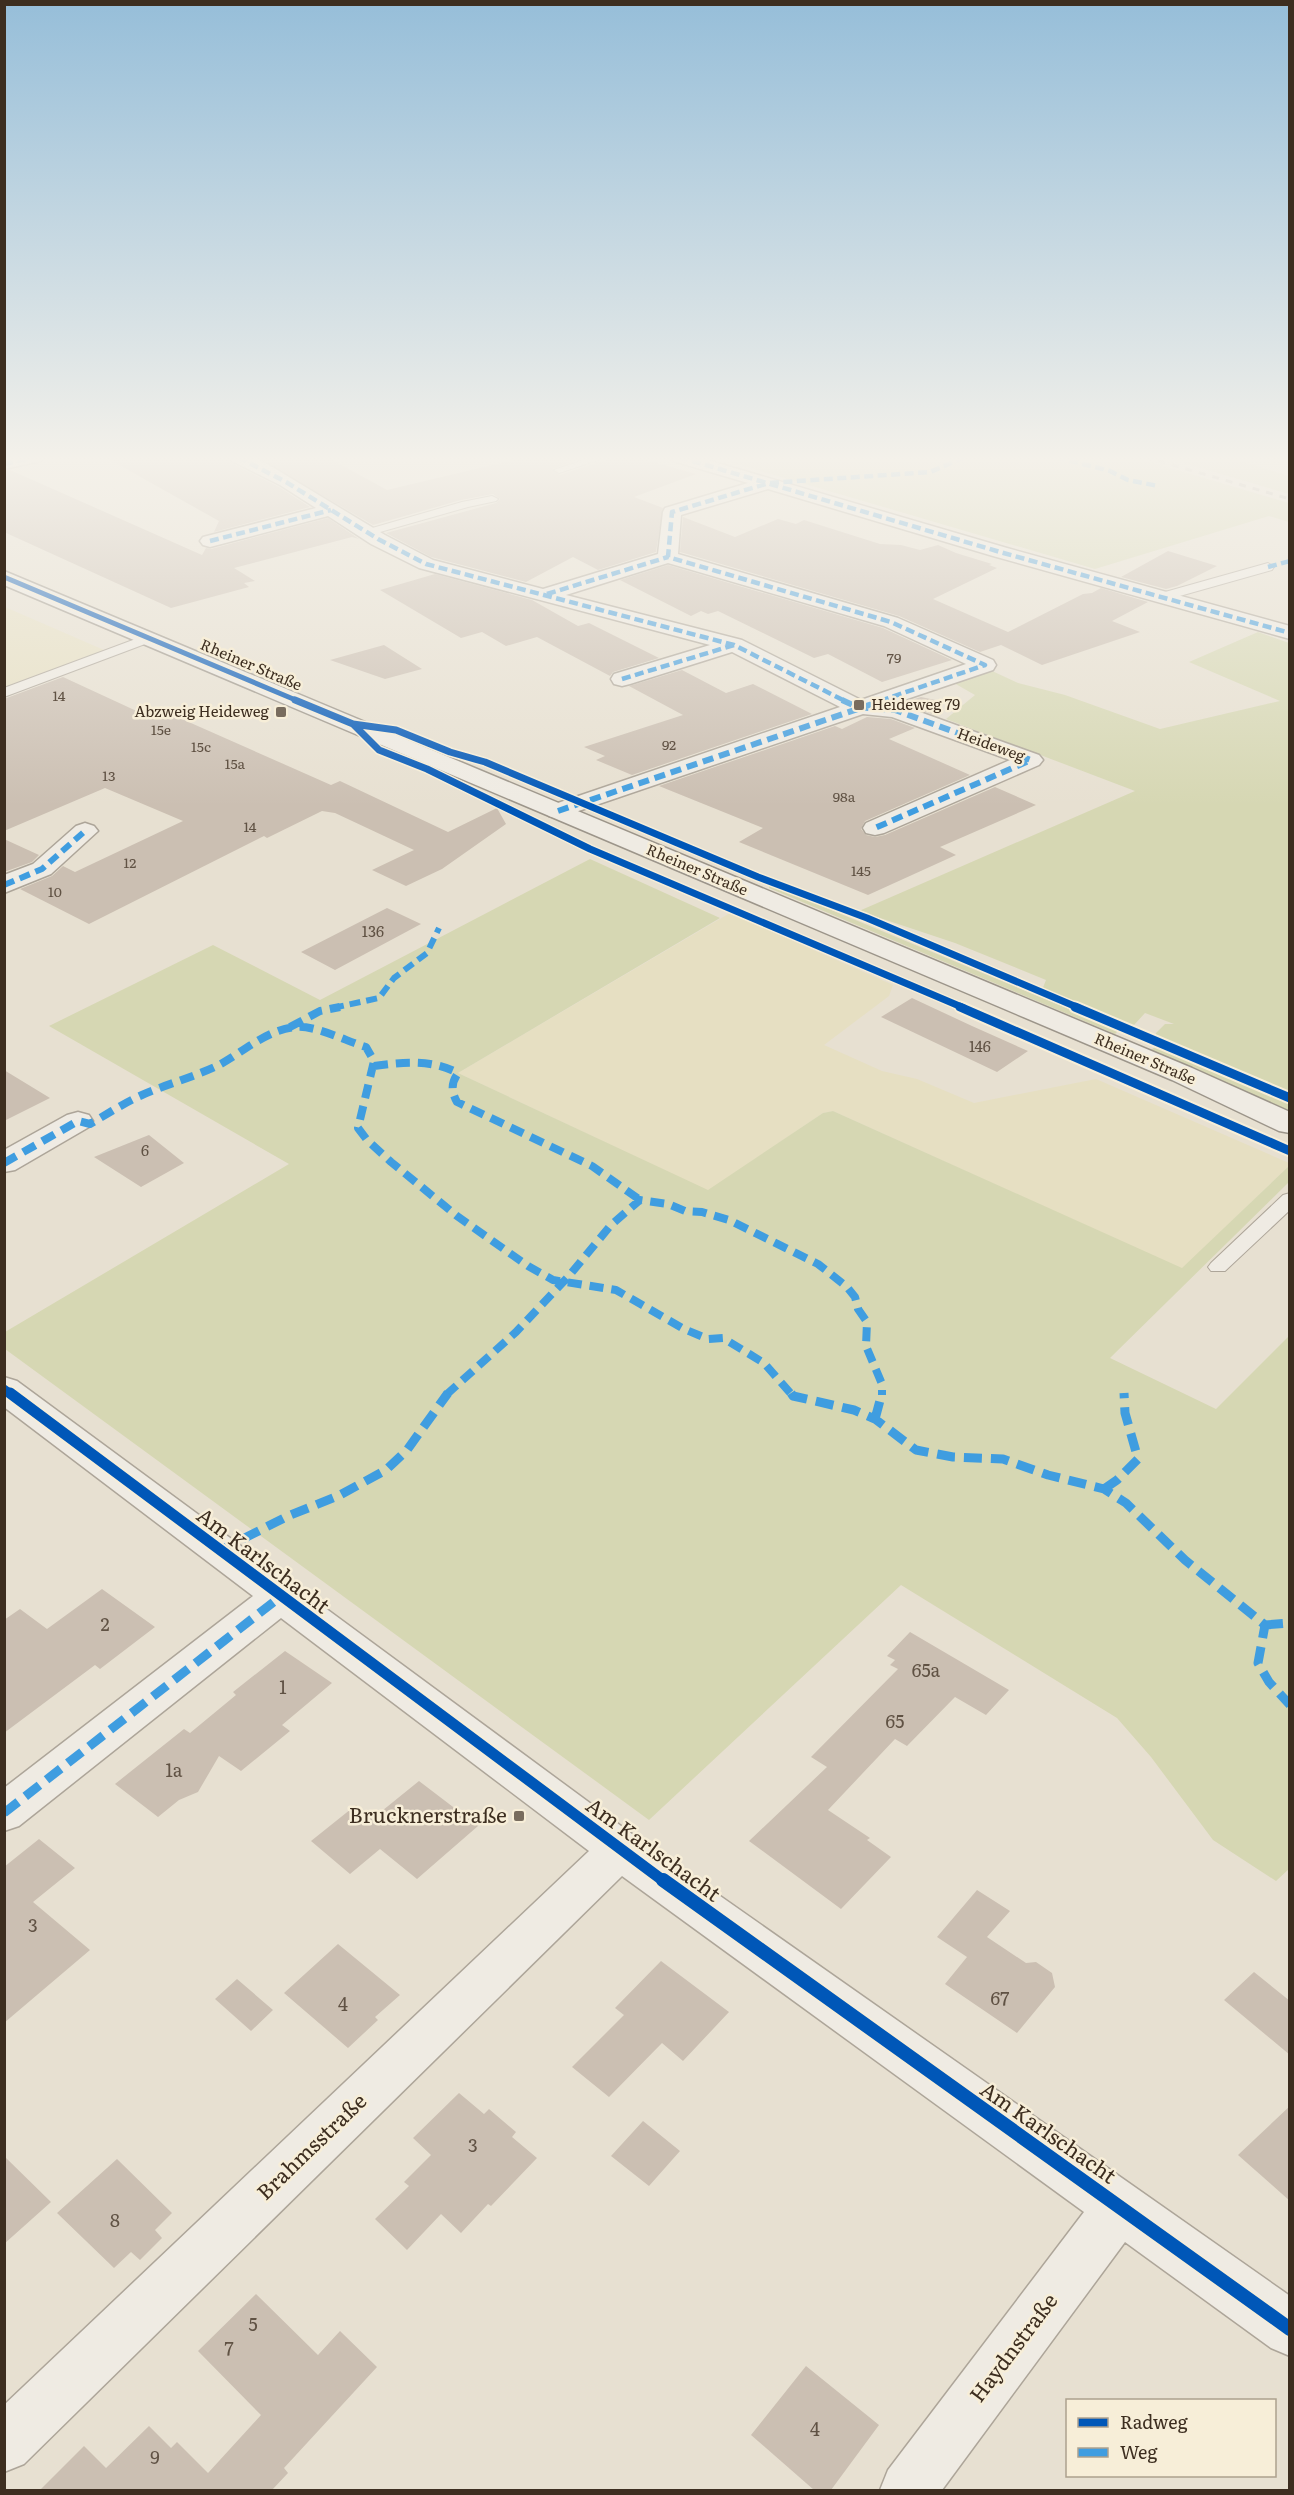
<svg xmlns="http://www.w3.org/2000/svg" width="1294" height="2495" viewBox="0 0 1294 2495" font-family="Literata,serif">
<rect width="100%" height="100%" fill="#e7e0d1"/>
<path fill="#e6dfc2" d="M5,607L104,650L5,687Z
M730,913L893,985L889,996L824,1045L882,1071L917,1079L974,1103L1096,1079L1289,1163V1166L1182,1269L833,1111L823,1113L708,1191L458,1073Z"/>
<path fill="#d6d7b3" d="M744,457H1133L1289,503V522L1269,516L1095,569L730,462Z
M1163,457H1228L1289,476V494Z
M1258,632L1289,643V1094L1155,1037L1156,1033L1165,1024H1174L1145,1013L1134,1025H1127L1042,990L1046,980L955,943L859,911L1135,791L946,719L975,695L954,683L990,670L1018,683L1065,695L1160,729L1280,701L1189,662Z
M590,859L720,918L458,1073L708,1190L823,1113L833,1111L1182,1268L1289,1166V1182L1110,1358L1216,1409L1289,1336L1290,1868L1276,1881L1213,1840L1151,1757L1117,1718L901,1585L649,1820L5,1349V1332L289,1164L49,1026L213,945L320,1000Z
M769,884L1119,1030L1115,1034L769,888Z
M1156,1046L1289,1103V1111L1151,1050Z"/>
<path fill="#cbbfb2" d="M105,457H227L231,463L279,487L310,507L214,532L219,521Z
M256,457H327L387,490L526,457H586L552,469L560,475L608,459L609,457H636L696,474L634,497L663,508L656,552L598,570L573,557L526,582L431,557L386,533L496,503L500,499L493,494L461,500L373,525Z
M10,470L202,555L206,548L211,549L328,518L359,539L352,537L234,568L255,581L244,583L249,587L171,608L4,532V471Z
M683,517L735,537L778,519L796,524L804,520L880,544L901,545L920,550L938,545L956,553L992,564L989,565L997,568L933,599L1008,632L1083,594L1092,593L1101,588L1148,602L1112,621L1140,632L1042,665L1001,645L980,652L899,616L680,552Z
M1168,551L1217,566L1177,586L1166,589L1121,577Z
M668,565L883,628L952,660L882,682L828,654L814,658L718,611L708,614L701,611L691,616L620,580Z
M435,574L532,600L578,626L589,623L659,658L613,672L610,676L537,637L506,646L482,632L461,638L380,590Z
M384,645L422,669L385,679L330,660Z
M682,670L726,693L753,684L812,714L632,775L596,760L605,756L584,747L683,715L629,686Z
M63,677L143,714L157,708L331,785L340,781L448,832L497,808L506,824L442,869L406,886L372,870L414,850L335,813L322,811L267,838L264,836L89,924L20,889L52,876L63,866L75,872L183,821L105,788L4,831V699Z
M921,697L945,702L932,714L902,703Z
M867,717L891,719L915,728L889,739L970,775L865,821L861,829L866,835L875,837L885,835L995,787L1036,805L940,847L956,855L868,895L739,842L763,828L659,786L835,726L842,729Z
M4,839L39,855L32,862L4,872Z
M387,908L421,924L335,970L301,952Z
M912,998L972,1026L1028,1051L997,1072L881,1017Z
M4,1070L50,1098L4,1121Z
M149,1135L184,1163L141,1187L94,1157Z
M102,1589L155,1627L100,1669L95,1665L4,1733V1620L20,1609L47,1629Z
M910,1632L1009,1690L986,1715L955,1697L907,1746L895,1739L828,1810L870,1838L867,1840L891,1857L841,1909L749,1841L827,1767L811,1757L898,1669L890,1665L895,1660L887,1656Z
M285,1651L332,1683L282,1725L290,1731L241,1771L219,1756L198,1792L179,1800L158,1817L115,1784L184,1729L190,1733L236,1695L233,1692Z
M419,1781L478,1826L417,1879L380,1849L350,1874L311,1841L356,1805L372,1819Z
M39,1839L75,1868L33,1902L90,1950L4,2023V1867Z
M977,1890L1010,1911L987,1937L1026,1963L1036,1962L1052,1973L1055,1987L1017,2033L945,1984L967,1957L937,1937Z
M338,1944L400,1995L375,2017L378,2020L348,2048L284,1993Z
M661,1961L729,2012L683,2061L662,2043L609,2097L572,2067L624,2015L615,2008Z
M1254,1972L1290,2001V2055L1224,2000Z
M237,1979L273,2010L251,2031L215,1999Z
M459,2093L484,2114L489,2109L516,2132L512,2137L537,2158L491,2206L488,2204L461,2233L441,2214L407,2250L375,2219L409,2186L404,2182L431,2155L413,2138Z
M1290,2106V2201L1238,2155Z
M643,2121L680,2151L649,2186L611,2156Z
M4,2156L51,2202L4,2244Z
M117,2159L172,2213L155,2230L162,2238L140,2260L131,2252L114,2268L57,2213Z
M256,2294L318,2355L340,2331L377,2367L284,2468L288,2473L272,2490H40L84,2446L106,2468L149,2426L171,2448L177,2442L208,2473L261,2415L198,2351Z
M806,2366L879,2425L831,2490H814L751,2435Z"/>
<g fill="none" stroke-linecap="round" stroke-linejoin="round">
<g stroke="#ada599" stroke-width="2">
<path id="lane" d="M592,457H607L559,473L554,470Z
M492,496L498,499L496,501L468,507L366,536L360,533L362,531L462,502Z
M1268,563L1274,567L1272,570L1162,601L1156,597L1158,594Z
M149,634L155,638L153,641L4,697V688Z
M1290,1193V1210L1225,1271H1211L1208,1267L1211,1263L1283,1195Z"/>
</g>
<g stroke="#ada599" stroke-width="3">
<path id="street" d="M13,457H44L41,461L4,469V458Z
M229,457H252L269,465L385,535L433,560L543,589L658,554L663,512L665,508L748,483L673,461L670,457H697L1007,548L1290,626V639L993,556L768,489L681,515L678,554L898,618L993,660L996,665L993,670L895,703L1039,755L1043,760L1039,765L884,833L875,835L866,833L863,828L866,823L1010,760L892,717L863,714L558,818L549,816L546,811L549,806L840,707L732,652L630,684L622,686L614,684L611,679L614,674L710,645L419,568L371,544L328,516L210,547L203,545L200,541L203,537L316,508L280,485L232,461ZM668,563L884,626L966,664L861,700L742,640L566,595Z
M85,823L94,826L98,831L51,874L4,893V875L33,864L76,826Z
M78,1112L89,1115L93,1121L89,1127L15,1170L4,1172V1150L67,1115Z
M4,1377L17,1381L636,1837L1290,2296V2356L1271,2348L1125,2242L942,2490H880L888,2470L1084,2212L622,1876L24,2464L4,2472V2405L589,1851L281,1618L19,1826L4,1831V1788L253,1596L4,1407Z"/>
</g>
<g stroke="#9c958a" stroke-width="3">
<path id="secondary" d="M4,571L1192,1068L1290,1112V1133L1279,1131L1172,1080L4,585Z"/>
</g>
<use href="#lane" fill="#efebe3" fill-rule="evenodd"/>
<use href="#street" fill="#efebe3" fill-rule="evenodd"/>
<use href="#secondary" fill="#efebe3" fill-rule="evenodd"/>
<path stroke="#afaaa2" stroke-width="3" stroke-dasharray="7 7" stroke-linecap="butt" d="M1145,457L1290,499"/>
<path stroke="#3f9de0" stroke-width="4.5" stroke-dasharray="9 4.5" stroke-linecap="butt" d="M238,457L286,482L378,539L426,564L734,645L845,701
M679,457L1000,552L1290,633
M1056,457L1110,471L1128,480L1158,486
M4,464L35,457
M210,541L331,510
M1268,567L1290,561
M547,594L668,557
M622,679L734,645
M880,701L985,665L891,622L668,557L672,512L769,483L930,472L965,457"/>
<path stroke="#3f9de0" stroke-width="6" stroke-dasharray="11 6" stroke-linecap="butt" d="M842,700L857,707L895,710L1031,760L875,828
M558,811L884,700
M4,885L42,869L85,831
M333,1008L379,998L394,978L427,953L439,928"/>
<path stroke="#3f9de0" stroke-width="8" stroke-dasharray="14 8" stroke-linecap="butt" d="M290,1027L320,1011L340,1007
M374,1066C403,1062 431,1059 458,1073C451,1083 451,1091 457,1102L592,1166L640,1200
M4,1163L78,1121L90,1124C107,1114 124,1103 142,1095C167,1084 194,1077 219,1065C243,1052 268,1029 296,1027C315,1025 346,1041 366,1047L374,1061L358,1128L367,1140L391,1162L457,1216L528,1266L553,1280L616,1290L684,1329L708,1339L723,1338L764,1363L792,1395
M446,1395L516,1332L568,1277L611,1225L640,1200L668,1204L685,1211L702,1212L729,1220L818,1264L847,1287L855,1297L858,1309L867,1322L866,1346L882,1384V1395"/>
<path stroke="#3f9de0" stroke-width="9" stroke-dasharray="18 9" stroke-linecap="butt" d="M791,1393L793,1396L854,1410L875,1419L916,1450L953,1457L1003,1459L1048,1475L1104,1489L1126,1503L1185,1560L1265,1625L1258,1663L1269,1682L1290,1705
M875,1419L882,1393
M1104,1489L1117,1480L1138,1459L1125,1413L1124,1393
M219,1551L288,1516L338,1496L386,1470L407,1450L448,1393
M1265,1625L1290,1623
M4,1813L280,1597"/>
<g stroke="#f7eed8" stroke-width="8">
<path id="cycleway-far4" d="M4,577L298,701"/>
</g>
<g stroke="#f7eed8" stroke-width="10">
<path id="cycleway-far3" d="M295,700L353,724L396,730L450,752L485,762L758,877L867,918L1079,1008
M353,724L379,750L427,769L590,849L964,1008"/>
</g>
<g stroke="#f7eed8" stroke-width="13">
<path id="cycleway-far2" d="M960,1007L1290,1151
M1075,1007L1290,1098
M4,1389L12,1395"/>
</g>
<g stroke="#f7eed8" stroke-width="15">
<path id="cycleway-far1" d="M10,1393L665,1882"/>
</g>
<g stroke="#f7eed8" stroke-width="17">
<path id="cycleway" d="M663,1880L1290,2329"/>
</g>
<use href="#cycleway-far4" stroke="#0057b8" stroke-width="5"/>
<use href="#cycleway-far3" stroke="#0057b8" stroke-width="7"/>
<use href="#cycleway-far2" stroke="#0057b8" stroke-width="9"/>
<use href="#cycleway-far1" stroke="#0057b8" stroke-width="11"/>
<use href="#cycleway" stroke="#0057b8" stroke-width="14"/>
</g>
<linearGradient id="sky" x2="0" y2="1"><stop stop-color="#96bed9"/><stop offset="0.57" stop-color="#f4f1ea"/><stop offset="1" stop-color="#f4f1ea" stop-opacity="0"/></linearGradient>
<rect width="1294" height="806" fill="url(#sky)"/>
<g fill="#786c5e" stroke="#f7eed8" stroke-width="2">
<rect x="853" y="699" width="12" height="12" rx="3"/>
<rect x="275" y="706" width="12" height="12" rx="3"/>
<rect x="513" y="1810" width="12" height="12" rx="3"/>
</g>
<g text-anchor="middle" stroke-width="5" stroke-linejoin="round" paint-order="stroke">
<g font-size="14" fill="#605244">
<text x="894" y="663">79</text>
<text x="59" y="701">14</text>
<text x="161" y="735">15e</text>
<text x="669" y="750">92</text>
<text x="201" y="752">15c</text>
<text x="235" y="769">15a</text>
<text x="109" y="781">13</text>
<text x="844" y="802">98a</text>
<text x="250" y="832">14</text>
<text x="130" y="868">12</text>
<text x="861" y="876">145</text>
<text x="55" y="897">10</text>
</g>
<g font-size="15" fill="#3d2e20" stroke="#f7eed8">
<text transform="translate(251 665) rotate(23)" y="5">Rheiner Straße</text>
<text transform="translate(991 745) rotate(20)" y="5">Heideweg</text>
<text transform="translate(697 870) rotate(23)" y="5">Rheiner Straße</text>
<text transform="translate(1145 1059) rotate(23)" y="5">Rheiner Straße</text>
</g>
<g font-size="15" fill="#3d2e20" stroke="#f7eed8" text-anchor="start">
<text x="871" y="710">Heideweg 79</text>
<text x="269" y="717" text-anchor="end">Abzweig Heideweg</text>
</g>
<g font-size="15" fill="#605244">
<text x="373" y="937">136</text>
<text x="980" y="1052">146</text>
<text x="145" y="1156">6</text>
</g>
<g font-size="18" fill="#605244">
<text x="105" y="1631">2</text>
<text x="926" y="1677">65a</text>
<text x="283" y="1694">1</text>
<text x="895" y="1728">65</text>
<text x="174" y="1777">1a</text>
<text x="33" y="1932">3</text>
<text x="1000" y="2005">67</text>
<text x="343" y="2011">4</text>
<text x="473" y="2152">3</text>
<text x="115" y="2227">8</text>
<text x="253" y="2331">5</text>
<text x="229" y="2355">7</text>
<text x="815" y="2436">4</text>
<text x="155" y="2464">9</text>
</g>
<g font-size="21" fill="#3d2e20" stroke="#f7eed8">
<text transform="translate(263 1561) rotate(37)" y="7">Am Karlschacht</text>
<text transform="translate(653 1850) rotate(36)" y="7">Am Karlschacht</text>
<text transform="translate(1048 2133) rotate(35)" y="7">Am Karlschacht</text>
<text transform="translate(312 2147) rotate(-44)" y="7">Brahmsstraße</text>
<text transform="translate(1014 2348) rotate(-53)" y="7">Haydnstraße</text>
</g>
<g font-size="21" fill="#3d2e20" stroke="#f7eed8" text-anchor="end">
<text x="507" y="1823">Brucknerstraße</text>
</g>
</g>
<rect width="1294" height="2495" fill="none" stroke="#3d2e20" stroke-width="12"/>
<rect x="1066" y="2399" width="210" height="78" fill="#f7eed8" stroke="#ada18e" stroke-width="1.5"/>
<rect x="1078" y="2418" width="30" height="9" fill="#0057b8" stroke="#ada18e" stroke-width="1.5"/>
<text x="1120" y="2429" font-size="18" fill="#3d2e20">Radweg</text>
<rect x="1078" y="2448" width="30" height="9" fill="#3f9de0" stroke="#ada18e" stroke-width="1.5"/>
<text x="1120" y="2459" font-size="18" fill="#3d2e20">Weg</text>
</svg>
